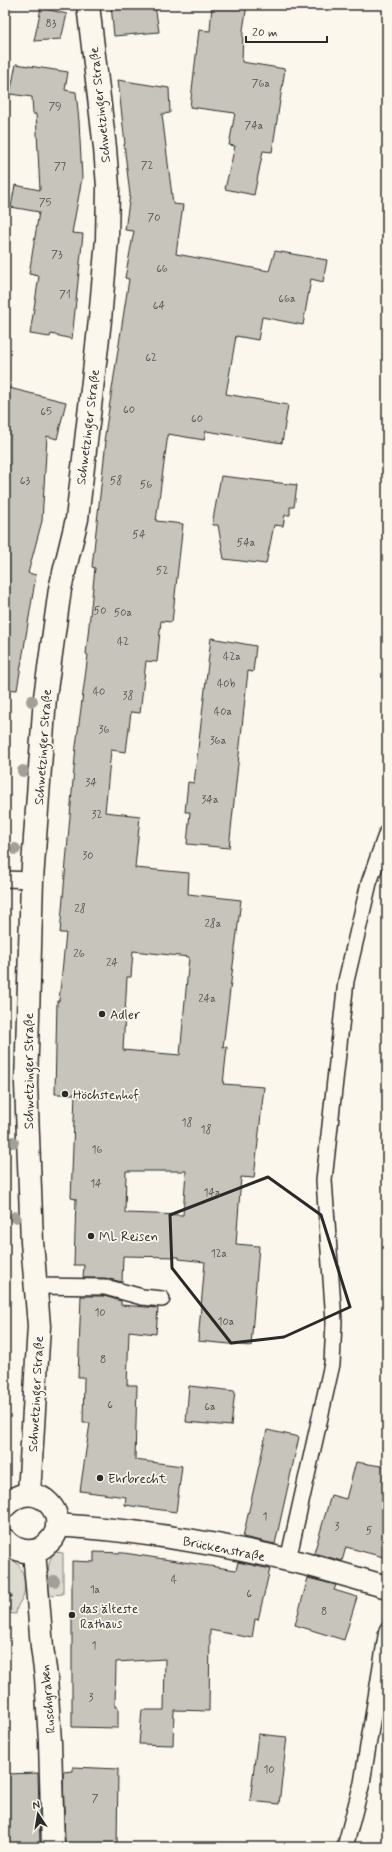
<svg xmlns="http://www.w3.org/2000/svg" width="392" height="1852" viewBox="0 0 392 1852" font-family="Mynerve,sans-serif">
<rect width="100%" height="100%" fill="#fbf7ec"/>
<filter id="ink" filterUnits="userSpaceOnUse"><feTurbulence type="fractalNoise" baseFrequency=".025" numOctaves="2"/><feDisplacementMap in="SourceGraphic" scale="8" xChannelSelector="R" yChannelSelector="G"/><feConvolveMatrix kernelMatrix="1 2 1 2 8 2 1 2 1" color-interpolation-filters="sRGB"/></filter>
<g filter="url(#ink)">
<path fill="#dddad0" stroke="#84827e" d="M55,1552L63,1553V1594L49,1595C49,1581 45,1562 55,1552Z
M5,1558C22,1558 26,1580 24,1593C23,1601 17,1602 16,1614L5,1613Z"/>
<path fill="#c7c4bc" stroke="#2b2b2b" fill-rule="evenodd" d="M111,5H155L159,32L114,36Z
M212,5H247L243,30L242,62L285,69L272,152L263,151L254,195L225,189L235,146L229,145L235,113L190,107L199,30L210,31Z
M41,8L67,14L61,39L34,41Z
M16,64L68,72L65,90L76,92L79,121L82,178L72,233L83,234L72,339L51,334L50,337L30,334L39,276L29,274L39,212L11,207L15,185L40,190L36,114H33L32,97L10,94Z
M118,80L169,88L170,113L162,114L173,204L183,205L176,254L269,271L275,251L327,260L323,282L311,279L303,325L262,317L258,340L236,336L226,394L288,405L282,443L206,431L204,440L168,434L156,521L183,524L172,622L161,621L157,662L146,661L140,713L131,712L126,752L111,750L105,812L140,816L135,868L189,873L188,894L241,900L223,1047H227L223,1084L264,1087L254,1178L241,1177L236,1244L259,1246L251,1346L198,1341L205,1262L179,1259V1257L123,1256L122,1282L105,1278H83L84,1265H74L76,1199L71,1198L75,1094H55L57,1001H59L66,933H60L76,746L88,655L86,654L95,568L92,567L106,441H104L129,279L125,278L134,231L125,230L130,195L124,144H125ZM133,951L189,957L180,1055L123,1050L127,977H131ZM126,1171H186L183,1215L125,1213Z
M5,387L66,402L57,439L47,436L42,521L28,573L36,575L17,690L5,689Z
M221,476L297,485L294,507H290V515H285L283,526L274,525L266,564L224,559L218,525H212Z
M211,638L256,646L253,672L248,671L229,848L187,844L190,812H185L188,782L194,783Z
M81,1296H104L121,1301V1305L158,1308L156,1334L129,1331L127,1385H137L135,1460L182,1466L176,1512L125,1505L126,1497L80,1491L90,1423H83L84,1377H78Z
M189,1386L235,1391L231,1426L186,1422Z
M267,1430L299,1437L275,1544L243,1537Z
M356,1462L387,1467V1558L346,1547L342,1561L314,1553L331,1495L346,1499Z
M94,1552L124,1553L236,1570L238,1562L270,1569L258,1620L255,1619L252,1638L210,1630L209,1711L174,1710L173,1745L139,1744L142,1710H164L165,1659L116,1662L115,1707H118V1728L72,1727V1561L94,1562Z
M308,1578L336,1585L334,1590L357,1597L344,1640L295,1625Z
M258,1734L287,1737L279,1804L250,1801Z
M73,1767L118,1769L117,1847H65L63,1772L73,1771Z
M38,1773L40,1847H5V1774Z"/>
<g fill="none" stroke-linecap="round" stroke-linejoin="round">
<g stroke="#2b2b2b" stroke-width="18">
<path id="lane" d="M5,879L32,880
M36,1286L105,1287L142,1297L162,1299
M288,1560L332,1364L334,1321L324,1180L346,981L369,883L387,832
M345,1847L362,1783L387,1630"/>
</g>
<g stroke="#2b2b2b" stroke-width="25">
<path id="street" d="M34,1551L42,1647L46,1677L50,1742L53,1847"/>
</g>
<g stroke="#2b2b2b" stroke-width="25">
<path id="secondary" d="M29,1494L39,1326L32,1242L26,1084L32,880L45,697L60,589L77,519L100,320L107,239L108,187L105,148L88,5
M5,1506C38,1473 75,1520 48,1543C43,1548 38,1551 32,1551C21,1552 12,1548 5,1540
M57,1525C134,1530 212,1542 288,1560C321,1567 354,1578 387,1587"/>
</g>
<path stroke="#2b2b2b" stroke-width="2.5" stroke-dasharray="4 3" stroke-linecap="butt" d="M5,1591L12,1597"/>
<use href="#lane" stroke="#fbf7ec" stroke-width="15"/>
<use href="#street" stroke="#fbf7ec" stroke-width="22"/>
<use href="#secondary" stroke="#fbf7ec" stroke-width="22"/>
</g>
<g fill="#a19f98">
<circle cx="32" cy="701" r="6"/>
<circle cx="23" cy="771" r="6"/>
<circle cx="15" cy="849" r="6"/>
<circle cx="13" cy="1142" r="6"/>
<circle cx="15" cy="1217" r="6"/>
<circle cx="54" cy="1581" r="6"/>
</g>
</g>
<path fill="none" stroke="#2b2b2b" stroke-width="3" stroke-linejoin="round" d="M268,1177L321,1215L350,1307L284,1337L231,1343L172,1268L170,1215Z"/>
<g fill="#2b2b2b" stroke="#fbf7ec" stroke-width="1.5">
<circle cx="102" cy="1014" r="4"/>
<circle cx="65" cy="1094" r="4"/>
<circle cx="91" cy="1236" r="4"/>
<circle cx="100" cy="1478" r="4"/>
<circle cx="72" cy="1615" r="4"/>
</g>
<g text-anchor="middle" stroke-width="3.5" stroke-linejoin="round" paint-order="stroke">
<g font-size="11" fill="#52514f">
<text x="51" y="27">83</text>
<text x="261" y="87">76a</text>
<text x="55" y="110">79</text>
<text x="254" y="129">74a</text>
<text x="147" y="169">72</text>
<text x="60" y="170">77</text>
<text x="45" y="206">75</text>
<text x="154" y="221">70</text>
<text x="57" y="258">73</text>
<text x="162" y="272">66</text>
<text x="65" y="298">71</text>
<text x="287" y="302">66a</text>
<text x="159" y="309">64</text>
<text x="151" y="361">62</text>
<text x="129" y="413">60</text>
<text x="46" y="415">65</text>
<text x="197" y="422">60</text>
<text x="25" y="484">63</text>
<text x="116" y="484">58</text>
<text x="146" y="488">56</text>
<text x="139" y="538">54</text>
<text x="246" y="546">54a</text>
<text x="162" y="574">52</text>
<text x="100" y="614">50</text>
<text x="123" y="616">50a</text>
<text x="123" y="645">42</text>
<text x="232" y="660">42a</text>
<text x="226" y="687">40b</text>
<text x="99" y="695">40</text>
<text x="128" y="699">38</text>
<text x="223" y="715">40a</text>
<text x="104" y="733">36</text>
<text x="218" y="744">36a</text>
<text x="91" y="786">34</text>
<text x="210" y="803">34a</text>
<text x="97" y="818">32</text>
<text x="88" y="859">30</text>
<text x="80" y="912">28</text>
<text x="213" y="927">28a</text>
<text x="79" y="957">26</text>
<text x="112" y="966">24</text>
<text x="207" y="1002">24a</text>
<text x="187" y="1126">18</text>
<text x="206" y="1133">18</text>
<text x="97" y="1153">16</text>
<text x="96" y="1187">14</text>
<text x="212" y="1196">14a</text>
<text x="219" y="1257">12a</text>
<text x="100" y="1316">10</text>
<text x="226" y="1325">10a</text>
<text x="103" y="1363">8</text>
<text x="110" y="1408">6</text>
<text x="210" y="1410">6a</text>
<text x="265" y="1520">1</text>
<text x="337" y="1530">3</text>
<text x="369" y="1534">5</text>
<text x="174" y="1583">4</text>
<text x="95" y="1593">1a</text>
<text x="249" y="1597">6</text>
<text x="324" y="1615">8</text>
<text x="94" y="1649">1</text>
<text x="91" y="1701">3</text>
<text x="269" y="1773">10</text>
<text x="95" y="1802">7</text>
</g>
<g font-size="13" fill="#2b2b2b" stroke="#fbf7ec">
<text transform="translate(99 105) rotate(-96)" y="5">Schwetzinger Straße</text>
<text transform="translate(87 427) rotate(-83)" y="5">Schwetzinger Straße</text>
<text transform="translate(42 747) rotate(-86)" y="5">Schwetzinger Straße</text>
<text transform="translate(28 1071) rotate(-90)" y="5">Schwetzinger Straße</text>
<text transform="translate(35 1394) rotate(-87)" y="5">Schwetzinger Straße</text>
<text transform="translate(224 1548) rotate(11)" y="5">Brückenstraße</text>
<text transform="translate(47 1699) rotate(-95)" y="5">Ruschgraben</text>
</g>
<g font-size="13" fill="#2b2b2b" stroke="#fbf7ec" text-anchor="start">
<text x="110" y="1019">Adler</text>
<text x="73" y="1099">Höchstenhof</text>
<text x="99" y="1241">ML Reisen</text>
<text x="108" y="1483">Ehrbrecht</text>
<text x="80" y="1613">das älteste<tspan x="80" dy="15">Rathaus</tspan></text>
</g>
</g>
<rect width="392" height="1852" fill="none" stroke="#fbf7ec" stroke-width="20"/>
<rect x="10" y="10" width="372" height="1832" fill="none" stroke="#2b2b2b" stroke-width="1.5" filter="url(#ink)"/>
<g transform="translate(38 1814) rotate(348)" stroke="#fbf7ec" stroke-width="3" paint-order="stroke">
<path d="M0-3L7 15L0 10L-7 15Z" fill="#2b2b2b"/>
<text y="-6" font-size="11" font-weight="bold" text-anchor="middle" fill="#2b2b2b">N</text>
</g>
<path d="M246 36v6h81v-6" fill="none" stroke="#2b2b2b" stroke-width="2"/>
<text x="252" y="36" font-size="12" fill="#2b2b2b" stroke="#fbf7ec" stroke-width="3" paint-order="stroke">20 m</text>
</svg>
